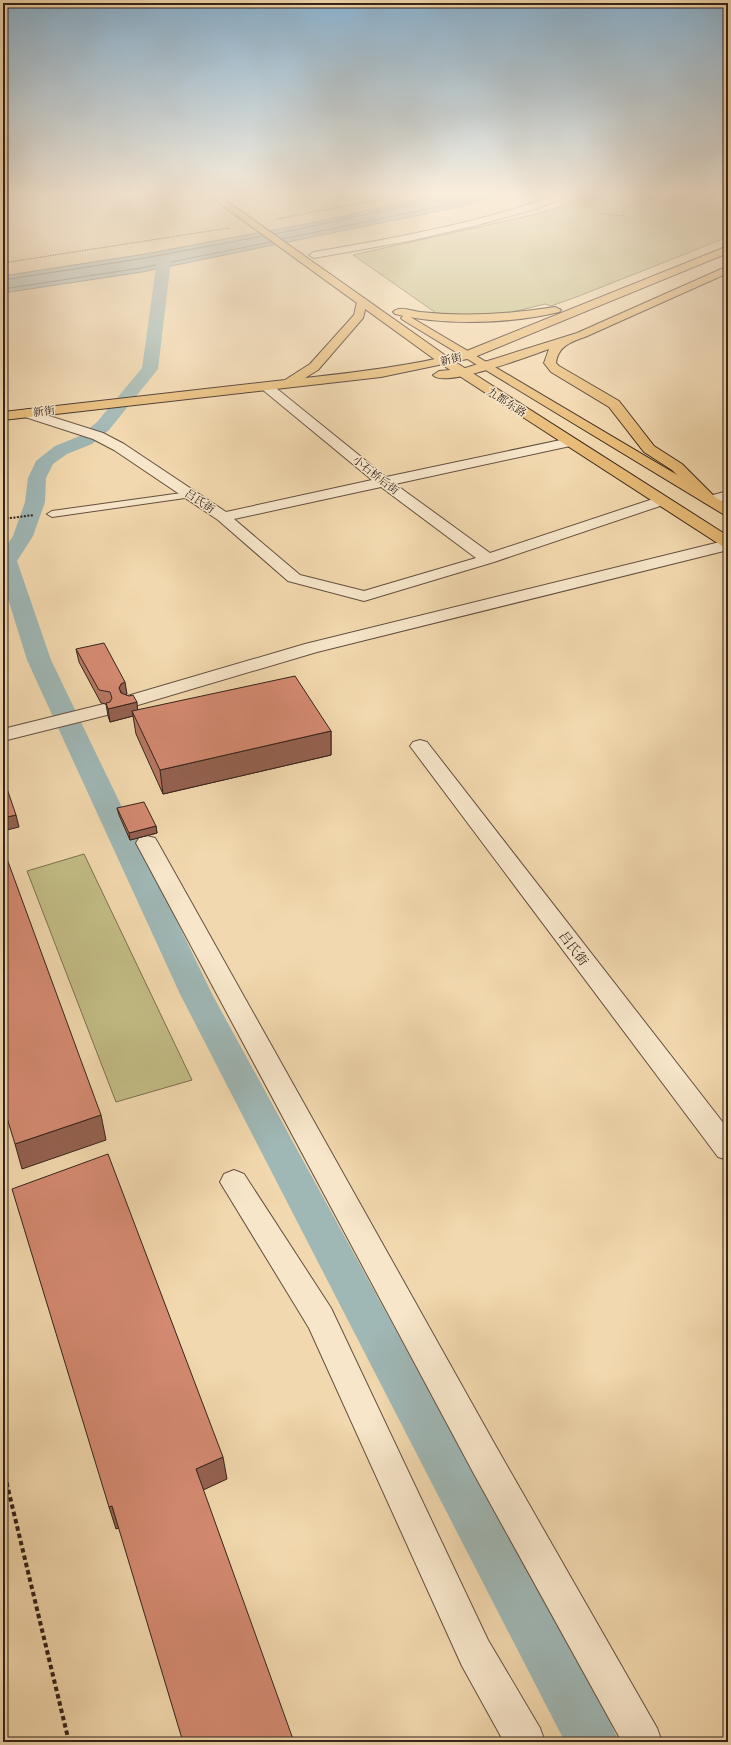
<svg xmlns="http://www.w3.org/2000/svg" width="731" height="1745" viewBox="0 0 731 1745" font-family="'EB Garamond','Noto Serif SC',serif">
<rect width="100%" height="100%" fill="#f2d8ae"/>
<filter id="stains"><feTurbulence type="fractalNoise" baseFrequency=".005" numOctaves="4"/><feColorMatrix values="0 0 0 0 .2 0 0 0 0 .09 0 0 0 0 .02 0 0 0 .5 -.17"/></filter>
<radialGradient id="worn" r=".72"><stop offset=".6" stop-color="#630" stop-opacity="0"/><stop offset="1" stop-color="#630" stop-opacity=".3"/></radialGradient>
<path fill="#c2bc85" stroke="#7c7050" d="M587,195H728V237L579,296L551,306L545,304L504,314L439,315L353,255L537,214L573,202Z
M84,854L192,1080L116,1102L27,871Z"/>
<path fill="#9fb7b5" stroke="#757c77" d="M436,195H498L468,205L142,272L3,293V276L145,254L327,220Z"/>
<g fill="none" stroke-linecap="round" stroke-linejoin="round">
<path stroke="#6a6d68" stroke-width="1" d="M275,234L429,201L432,199V195
M282,239L467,201L485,195
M3,280L145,258L263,236
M3,289L141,268L271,242"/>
<path fill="#9fb7b5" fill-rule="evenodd" d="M164,256L169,257L171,260L158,369L109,430L92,444L67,454L53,464L46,478L45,502L33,536L17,561L51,660L212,994L611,1724L619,1742H565L180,994L27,660L3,582V551L13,536L25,502L28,478L36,461L55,446L80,436L97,422L142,368L157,260L159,257Z"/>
<g stroke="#64503f" stroke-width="2">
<path id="lane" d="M189,492L194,495L192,497L52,517L47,514L52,511Z"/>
</g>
<g stroke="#64503f" stroke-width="2">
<path id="street" d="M556,195H570L539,208L474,226L409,241L314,258L309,255L314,252C396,238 478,223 556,195Z
M267,383L271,384L386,477L570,438L575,439L577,442L575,445L395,484L490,553L656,498H666L668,501L666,504L494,562L364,601L288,581L218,520L114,450L93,439L22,416L20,413L27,409L103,433L124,444L226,512L372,480L263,390L261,387L263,384ZM381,487L476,558L364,591L300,575L234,519Z
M728,491V500L710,504L705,503L703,500L705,497Z
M728,540V550L317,652L138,705L131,707L124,705L122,701L124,697L305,644Z
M104,704L111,706L113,710L111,714L3,741V729Z
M420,740L427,742L728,1129V1160L718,1157L413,750L410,746L413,742Z
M147,836L155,838L158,843L498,1450L657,1728L662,1742H622L474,1474L136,843L139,838Z
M234,1170L244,1174L331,1308L488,1640L540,1728L545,1742H504L462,1666L309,1328L220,1182L224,1174Z"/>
</g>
<g stroke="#35231a" stroke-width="2">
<path id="primary" d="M728,246V253L472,358L381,377L3,420V412L285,380L310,364L354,315L357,302L362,299L367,302L363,318L318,370L305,378C358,372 412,366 464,352Z
M728,266V273L585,337C571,342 558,346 556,363L559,366L619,401L654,446L682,464L715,497L717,500L715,503H705L672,470L644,452L609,407L551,372L544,363L549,349C532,355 443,389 433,375L439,371L462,369L577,333Z
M555,307L561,310L559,312C510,324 444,326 395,314L393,312C399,305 412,311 420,312C465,317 510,314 555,307Z"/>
</g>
<g stroke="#35231a" stroke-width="2">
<path id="highway" d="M208,195H218L449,358L728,536V548L722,546L441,364Z
M407,315L728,505V515L723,514L403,320L401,318L403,316Z"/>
</g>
<path stroke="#35231a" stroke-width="1" stroke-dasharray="1.5 1" stroke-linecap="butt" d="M598,213L623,216L624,208C648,196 674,197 700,195
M277,219L402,195
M3,263L229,228"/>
<path stroke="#35231a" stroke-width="2" stroke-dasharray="2 1.5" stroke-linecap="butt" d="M3,519L34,515"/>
<path stroke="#35231a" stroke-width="4" stroke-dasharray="4.5 3" stroke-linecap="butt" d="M3,1468L69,1742"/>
<use href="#lane" fill="#f7e6ca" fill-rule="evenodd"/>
<use href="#street" fill="#f7e6ca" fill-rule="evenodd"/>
<use href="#primary" fill="#e9bc77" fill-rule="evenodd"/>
<use href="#highway" fill="#e9bc77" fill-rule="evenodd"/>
</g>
<path fill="#b67762" stroke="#35231a" d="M76,649L127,694L126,695L138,710L331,731V755L163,794L136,734L133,716L110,722L108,716L106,704L101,703L79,662Z
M117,808L156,826L157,833L130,840L119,815Z"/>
<path fill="#946150" stroke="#35231a" d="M125,682L127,694L123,696L119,688L121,684Z
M137,702L138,715L132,711L133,716L110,722L108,709Z
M331,731V755L163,794L160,770Z
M16,815L19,827L3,831V818Z
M156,826L157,833L130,840L129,833Z
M101,1115L106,1140L22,1169L15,1144Z
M223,1457L227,1479L201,1491L196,1469Z
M112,1506L119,1528L116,1529L109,1507Z"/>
<path fill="#d48a72" stroke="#35231a" d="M104,643L125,682L121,684L119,688L121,693L129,696L133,695L137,702L108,709L106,703L110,702L112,698L110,692L99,690L76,649Z
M295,676L331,731L160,770L132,711Z
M3,777L16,815L3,818Z
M144,802L156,826L129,833L117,808Z
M7,859L101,1115L15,1144L3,1105V860Z
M108,1154L223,1457L196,1469L294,1742H183L112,1506L109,1507L12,1189Z"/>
<linearGradient id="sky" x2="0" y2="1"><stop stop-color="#8bb5d4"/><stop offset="0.44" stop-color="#f9eddb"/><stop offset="1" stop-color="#f9eddb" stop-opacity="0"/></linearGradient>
<rect width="731" height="440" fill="url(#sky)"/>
<g text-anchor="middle" stroke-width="3" stroke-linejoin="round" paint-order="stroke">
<g font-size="11" fill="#35231a" stroke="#f7e6ca">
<text transform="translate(451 359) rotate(-14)" y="4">新街</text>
<text transform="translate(507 402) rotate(33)" y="4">九都东路</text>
<text transform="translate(44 411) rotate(-7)" y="4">新街</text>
<text transform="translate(376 475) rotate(38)" y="4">小石桥后街</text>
<text transform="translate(200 501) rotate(34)" y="4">吕氏街</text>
</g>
<g font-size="13" fill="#35231a" stroke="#f7e6ca">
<text transform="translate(574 948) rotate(53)" y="5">吕氏街</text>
</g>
</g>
<rect width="731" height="1745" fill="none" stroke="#f2d8ae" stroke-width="16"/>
<rect x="4" y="4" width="723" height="1737" fill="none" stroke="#35231a" stroke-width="2"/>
<rect x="8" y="8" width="715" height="1729" fill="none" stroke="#35231a"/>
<rect width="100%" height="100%" filter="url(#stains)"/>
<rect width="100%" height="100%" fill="url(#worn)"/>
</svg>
